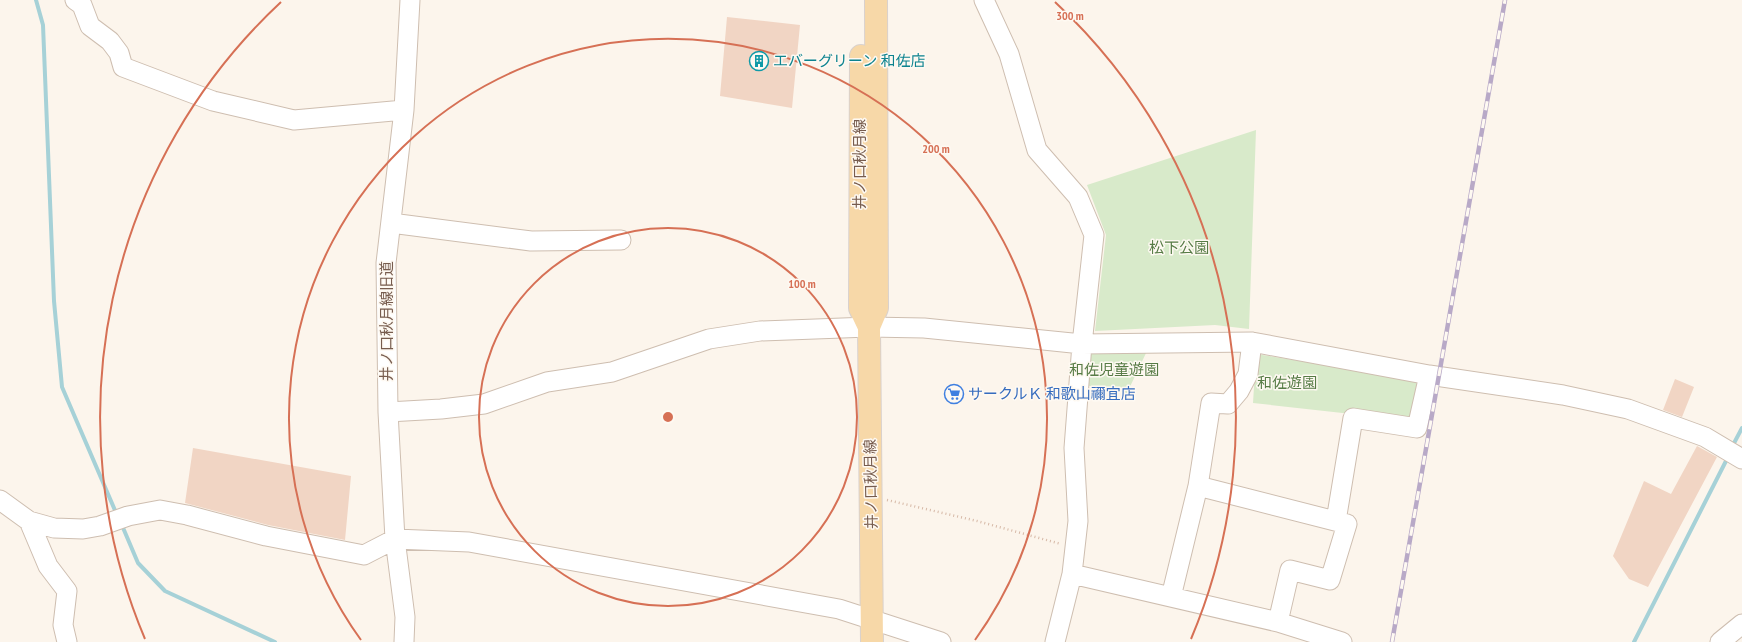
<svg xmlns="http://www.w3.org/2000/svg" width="1742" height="642" viewBox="0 0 1742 642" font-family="'PT Sans Narrow','Noto Sans JP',sans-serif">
<rect width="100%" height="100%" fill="#fcf5ec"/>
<path fill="#d8eaca" d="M1256,130L1249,329L1215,325L1095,331L1106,235L1087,185Z
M1088,349L1147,351L1127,393L1079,384Z
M1256,354L1424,381L1415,421L1253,403Z"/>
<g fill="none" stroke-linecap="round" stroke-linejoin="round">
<path stroke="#a6d1d7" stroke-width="4" d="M36,0L43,25L54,301L62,387L117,515
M1732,447L1742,428
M121,523L138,563L165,591L275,642
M1634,642L1728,457"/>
</g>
<path fill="#f1d5c4" d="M727,17L800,25L792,108L720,96Z
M1675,379L1694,387L1682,417L1663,410Z
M1697,446L1717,457L1648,587L1629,579L1613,556L1644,481L1671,494Z
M193,448L351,476L345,540L268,525L185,503Z"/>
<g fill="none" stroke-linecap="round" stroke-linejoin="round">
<g stroke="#cebeb0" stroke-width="21">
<path id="minor" d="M75,0L82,5L90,26L110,41L119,53L123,67L213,101L294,120L404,110
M984,0L1009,54L1037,150L1078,197L1094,235L1082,344L1074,448L1078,521L1072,574L1055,642
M391,223L531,241L621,240
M388,412L441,409L484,404L547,382L612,372L709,339L760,331L869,327L924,328L1082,344L1252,342L1429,375L1563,395L1628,409L1705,437L1742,459
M1198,486L1347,524L1330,580L1290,570L1278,622
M0,500L29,521L54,528L83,529L100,526L128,516L160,510L187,515L266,536L364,555L395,539L469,542L839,609L941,642
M29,521L48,566L67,591L63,625L67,642
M1336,521L1353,418L1417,428L1429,375
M1072,574L1278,622L1342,642
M1171,597L1198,486L1211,403L1228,404L1239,391L1248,374L1252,342
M404,642L405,617L395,539L388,412L386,263L404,110L410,0
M1720,642L1742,624"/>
</g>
<g stroke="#d9d1cd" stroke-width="24">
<path id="major" d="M861,56L860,308L869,327
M872,642L869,327L877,308L876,0"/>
</g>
<path stroke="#d6b8a6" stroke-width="2.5" stroke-dasharray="1 3" stroke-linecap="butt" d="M887,500L977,521L1061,544"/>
<use href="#minor" stroke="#fff" stroke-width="19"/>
<use href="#major" stroke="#f7d8a8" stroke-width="22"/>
<g stroke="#b8a9c7" stroke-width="4.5">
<path id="rail" d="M1392,642L1505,0"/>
</g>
<use href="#rail" stroke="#fef9f2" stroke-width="3" stroke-dasharray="9" stroke-linecap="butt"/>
</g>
<g fill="none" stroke="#d67055" stroke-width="2">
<circle cx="668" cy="417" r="189"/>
<path d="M361 640A379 379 0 1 1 975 640"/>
<path d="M145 639A568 568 0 0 1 281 2M1055 2A568 568 0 0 1 1191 639"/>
</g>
<defs>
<g id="building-ring" transform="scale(1)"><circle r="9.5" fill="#fef9f2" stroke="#0f9aa8" stroke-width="1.5"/><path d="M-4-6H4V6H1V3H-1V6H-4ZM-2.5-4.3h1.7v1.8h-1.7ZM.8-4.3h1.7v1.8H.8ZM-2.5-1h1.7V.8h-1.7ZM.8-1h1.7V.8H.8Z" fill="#0f9aa8"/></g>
<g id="supermarket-ring" transform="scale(1)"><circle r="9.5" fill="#fef9f2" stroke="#3f7fe0" stroke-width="1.5"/><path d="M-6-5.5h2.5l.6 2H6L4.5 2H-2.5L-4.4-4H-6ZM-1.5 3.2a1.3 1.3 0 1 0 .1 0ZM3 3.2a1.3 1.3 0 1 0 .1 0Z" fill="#3f7fe0"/></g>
</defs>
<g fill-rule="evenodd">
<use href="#building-ring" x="759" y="61"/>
<use href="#supermarket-ring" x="954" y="394"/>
</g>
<g text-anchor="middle" stroke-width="3" stroke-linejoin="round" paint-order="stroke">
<g font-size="15" fill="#0d838f" stroke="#fef9f2" text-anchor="start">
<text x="773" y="66">エバーグリーン 和佐店</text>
</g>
<g font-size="15" fill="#775c4e" stroke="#fef9f2">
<text transform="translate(860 164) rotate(-90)" y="5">井ノ口秋月線</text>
<text transform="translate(387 321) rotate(-90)" y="5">井ノ口秋月線旧道</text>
<text transform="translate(871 484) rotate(-91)" y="5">井ノ口秋月線</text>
</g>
<g font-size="15" fill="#577c46" stroke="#fef9f2">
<text x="1179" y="253">松下公園</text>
<text x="1114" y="375">和佐児童遊園</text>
<text x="1287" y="388">和佐遊園</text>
</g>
<g font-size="15" fill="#366cbe" stroke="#fef9f2" text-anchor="start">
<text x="968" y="399">サークルＫ 和歌山禰宜店</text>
</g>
</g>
<circle cx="668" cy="417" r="6" fill="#d67055" stroke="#fef9f2" stroke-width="2"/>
<g font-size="12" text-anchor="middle" font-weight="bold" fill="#d67055" stroke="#fef9f2" stroke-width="3" stroke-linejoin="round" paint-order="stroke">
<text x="1070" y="20">300 m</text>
<text x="936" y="153">200 m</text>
<text x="802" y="288">100 m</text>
</g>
</svg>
